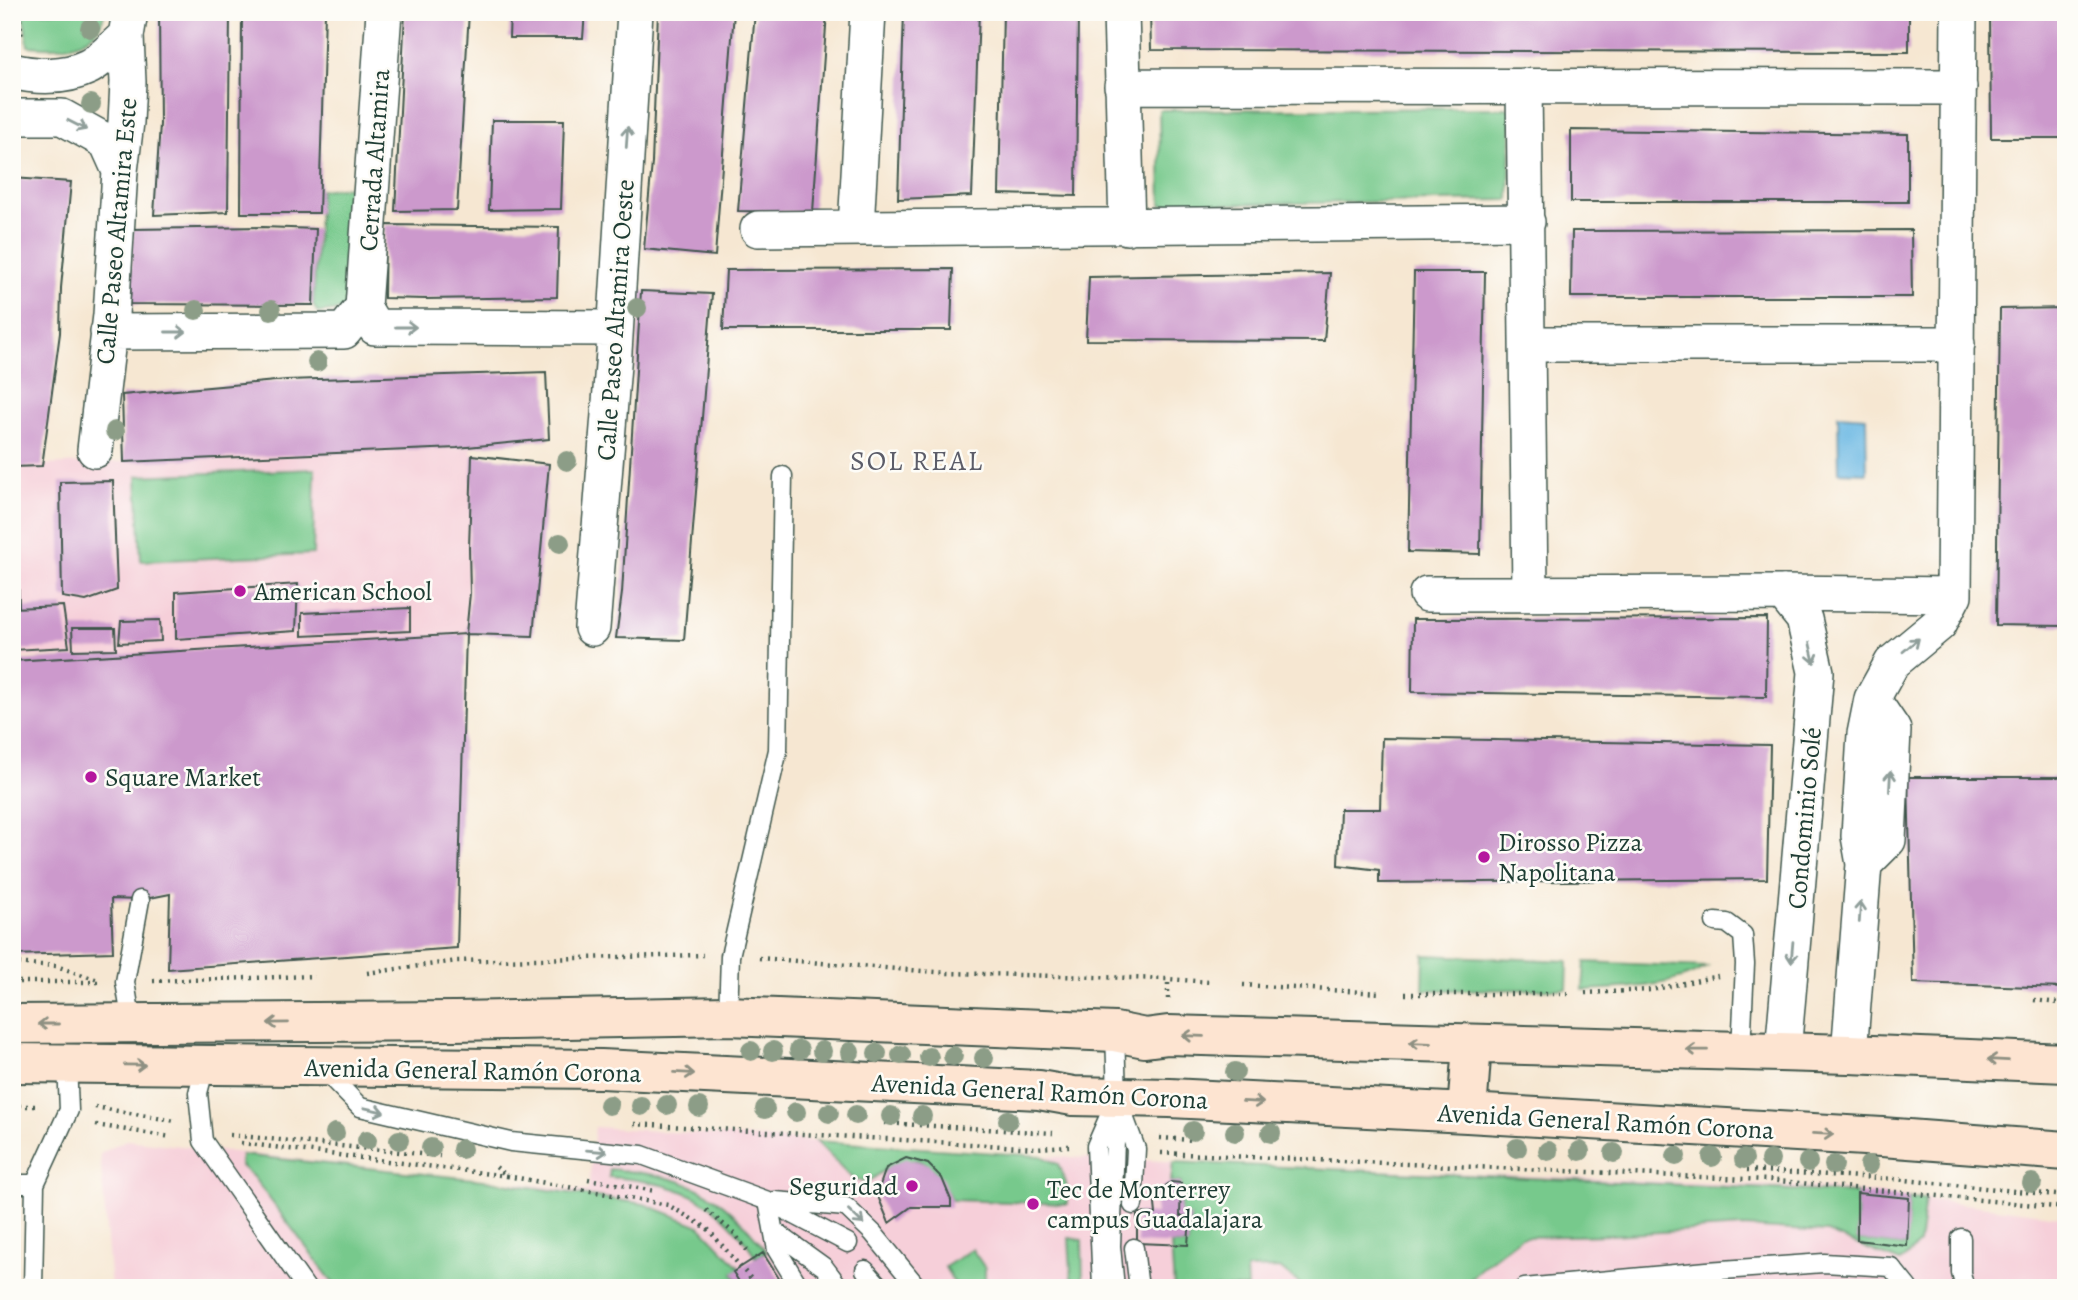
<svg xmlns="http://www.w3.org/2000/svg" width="2078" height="1300" viewBox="0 0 2078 1300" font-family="Alegreya,serif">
<rect width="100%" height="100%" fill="#fdfcf7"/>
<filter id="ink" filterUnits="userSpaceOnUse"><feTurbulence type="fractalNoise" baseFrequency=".0143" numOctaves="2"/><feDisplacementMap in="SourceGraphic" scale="14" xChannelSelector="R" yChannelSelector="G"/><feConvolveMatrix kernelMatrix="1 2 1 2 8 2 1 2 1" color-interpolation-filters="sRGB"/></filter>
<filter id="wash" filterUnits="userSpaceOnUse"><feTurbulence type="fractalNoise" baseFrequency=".00686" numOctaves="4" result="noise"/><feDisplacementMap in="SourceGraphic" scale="28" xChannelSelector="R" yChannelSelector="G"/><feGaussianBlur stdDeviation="1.57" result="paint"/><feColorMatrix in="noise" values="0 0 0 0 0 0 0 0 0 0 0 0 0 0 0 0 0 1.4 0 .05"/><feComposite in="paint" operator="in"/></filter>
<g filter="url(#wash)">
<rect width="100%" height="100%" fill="#f6e7d2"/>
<path fill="#f6cfd9" d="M472,448L466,634L168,653L12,658V466Z
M595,1127L1041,1156L1828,1188L1925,1199L2066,1217V1288H111L100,1154L126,1140L588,1191Z"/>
<path fill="#77c98c" stroke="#4b8360" stroke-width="2" d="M23,12H105C95,50 59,49 28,46Z
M1512,108L1509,200L1161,205L1159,110Z
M349,187L347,307L340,310L318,313L313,305L320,190Z
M315,469L313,554L141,561L137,476Z
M1424,955L1568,961L1567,989L1423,990Z
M1585,962L1707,967C1671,988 1624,988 1583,990Z
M816,1141L1041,1156L1058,1164L1066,1183L1068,1204L951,1200C928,1148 908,1151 867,1183L853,1179Z
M241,1155L483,1180L644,1204L700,1226L740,1268L733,1273L743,1288H337L253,1177L240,1165Z
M1173,1162L1857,1193V1240L1906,1246L1909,1198L1925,1199L1919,1244L1900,1262L1827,1232L1743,1227L1611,1235L1521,1237L1482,1267L1462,1288H1305L1280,1268L1246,1269L1247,1288H1174L1171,1244L1188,1245L1190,1217L1180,1216L1181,1183L1171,1182Z
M610,1169C688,1177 718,1188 767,1252L756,1257C716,1196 679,1183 609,1177Z
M1069,1238L1082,1240L1083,1288H1072Z
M972,1249L985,1268V1288H957L945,1267Z"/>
<path fill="#69b7e3" stroke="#447a8c" stroke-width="2" d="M1838,415L1866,417L1867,473L1839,472Z"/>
<g id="blocks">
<path fill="#c9c" d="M159,12H230L228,212L154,215L160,124Z
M242,12H325L319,213H241Z
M405,12H469L457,210L395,211Z
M510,12H585L583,38H509Z
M658,12H734L715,256L644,249L652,163Z
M755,12H827L813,212L738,211Z
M904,12H979L972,196L898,199Z
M1003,12H1078L1076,196L999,194Z
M1150,12H1909V52L1151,50Z
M1990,12H2065V138H1991Z
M492,120H564L561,209L489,210Z
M1571,130L1908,134V202H1571Z
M12,178L71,182L61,288L60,333L42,466L12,467Z
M385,225L559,227L557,297L426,299L384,298Z
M263,227L316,229L313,305L130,304L133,229Z
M1911,230L1912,297H1571L1572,231Z
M953,269L951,330H723L726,270Z
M1414,272H1485L1480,554L1408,552Z
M1330,273L1324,341L1086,340L1089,277Z
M641,291L712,294L684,640L616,638L622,593Z
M2066,308V626L1996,625L2000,309Z
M546,372L549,439L457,448L124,462L122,395L286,380Z
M472,455L549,464L533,636L466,634L470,593L469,548Z
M113,481L117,590L86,601L62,597L60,482Z
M12,484H16L19,606H12Z
M298,584L296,631L176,639V592Z
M63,606L69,647L12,650V608Z
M410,608V631L302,636V613Z
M1767,618L1766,697L1412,692L1413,619Z
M160,620L161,641L119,643L121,621Z
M72,628H115L116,649L73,650Z
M466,634L457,948L168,969L170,894L140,900L111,899L113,952L12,955V661Z
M1382,738L1770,745L1767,879L1379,883V870L1338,865L1340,809H1380Z
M1908,777H2066V988L1913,983Z
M906,1158L928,1164L942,1178L951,1200V1207H911L889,1223L877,1194L886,1168Z
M1171,1182L1181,1183L1180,1216H1190L1188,1245L1137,1243V1213L1156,1214L1154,1194Z
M1857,1193L1909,1198L1907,1246L1857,1240Z
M763,1253L785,1288H743L733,1272Z"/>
</g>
</g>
<g filter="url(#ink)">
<use href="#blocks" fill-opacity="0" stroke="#3f564c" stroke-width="2"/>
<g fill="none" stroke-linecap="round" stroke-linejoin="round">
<g stroke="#3f564c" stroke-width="21">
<path id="lane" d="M1715,922L1727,923L1743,935L1745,964L1741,1051
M728,1016L730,956L778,750L783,476
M132,1024L125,982L140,900
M1115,1032L1117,1098L1136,1149L1133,1205
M205,1066L198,1093L203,1141L306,1288
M324,1070L360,1107L511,1142L642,1155L768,1201L848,1243
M12,1184H35
M768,1201L777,1250L800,1288
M775,1201L846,1207L873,1233L918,1288
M774,1231L824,1267L840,1288
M1961,1238V1273L1965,1288
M1134,1248L1139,1288
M865,1270L881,1288
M33,1288L35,1184L69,1110L67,1064
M1102,1288L1096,1146L1117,1098
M1115,1288L1111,1246L1116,1116
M1524,1288L1707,1271L1824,1263L1891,1267L1908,1288"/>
</g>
<g stroke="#3f564c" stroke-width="38">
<path id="street" d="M1121,12L1127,227
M12,71C35,77 65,78 88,67C101,61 114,46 126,36
M1122,86L1959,87
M1524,86L1530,593
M12,117H62L107,142L120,171
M856,228L868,12
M758,229L1527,222
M363,307L384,12
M108,332L344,331L363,307L375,327L615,328
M1529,344H1957
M95,450L111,315L120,171L126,122L128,82L126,36L130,12
M1783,593L1804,619L1816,672L1783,1052
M1427,594L1783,593L1954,595
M592,628L614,352L635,12
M1864,864L1888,840L1893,730L1872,699
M1849,1054L1864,864L1859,836L1865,734L1872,699L1892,663L1939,624L1954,595L1959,12"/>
</g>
<g stroke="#3f564c" stroke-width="42">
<path id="secondary" d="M12,1024L455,1021L728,1016L1115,1032L1145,1038L1168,1035L1849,1054L2066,1063
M12,1063L601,1069L1039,1090L1073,1096L1170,1098L1467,1113L1882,1137L2066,1151
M1467,1113L1472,1044"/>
</g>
<path stroke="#3f564c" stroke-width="4.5" stroke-dasharray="2 5" stroke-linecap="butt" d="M19,12L22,39
M759,958L948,973L1168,979L1210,982
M12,963L56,966L98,980
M367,973L457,961L703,955
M153,981L314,976
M12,982H99
M1243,985L1380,993
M1585,993L1651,990L1718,976
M1405,994H1570
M1168,999V979
M2034,1000L2066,1004
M12,1106H37
M95,1107L175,1121
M884,1123L1053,1133
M634,1124L1037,1148L1069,1146
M96,1125L171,1137
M230,1135L440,1156
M1160,1138L1193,1140
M241,1143L507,1176L496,1167
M1161,1153L1768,1180L2066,1208
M1747,1170L1894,1179L2066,1196
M507,1176L668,1205L707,1228L759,1288
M588,1179L655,1191
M706,1210L734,1233L749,1253"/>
<use href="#lane" stroke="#fff" stroke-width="18"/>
<use href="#street" stroke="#fff" stroke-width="35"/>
<use href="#secondary" stroke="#fde4d1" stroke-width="38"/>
</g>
<g fill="#8c9d87">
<circle cx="90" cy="28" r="10"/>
<circle cx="91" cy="104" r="10"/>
<circle cx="637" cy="308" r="10"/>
<circle cx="196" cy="310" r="10"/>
<circle cx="271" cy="310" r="10"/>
<circle cx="317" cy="362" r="10"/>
<circle cx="115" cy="431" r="10"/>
<circle cx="567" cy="461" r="10"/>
<circle cx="560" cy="543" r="10"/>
<circle cx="799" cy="1050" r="10"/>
<circle cx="751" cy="1051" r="10"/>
<circle cx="773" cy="1051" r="10"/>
<circle cx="822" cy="1051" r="10"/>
<circle cx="850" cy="1052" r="10"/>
<circle cx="877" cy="1053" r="10"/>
<circle cx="901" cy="1055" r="10"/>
<circle cx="953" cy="1056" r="10"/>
<circle cx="929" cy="1057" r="10"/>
<circle cx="984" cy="1058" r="10"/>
<circle cx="1235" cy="1072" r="10"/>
<circle cx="609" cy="1105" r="10"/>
<circle cx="667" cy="1105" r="10"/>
<circle cx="641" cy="1106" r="10"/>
<circle cx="699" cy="1107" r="10"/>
<circle cx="765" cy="1109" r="10"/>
<circle cx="796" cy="1112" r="10"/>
<circle cx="829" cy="1113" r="10"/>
<circle cx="856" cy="1115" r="10"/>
<circle cx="891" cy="1116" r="10"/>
<circle cx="922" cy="1116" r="10"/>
<circle cx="1008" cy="1120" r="10"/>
<circle cx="1193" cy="1131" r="10"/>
<circle cx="1235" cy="1132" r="10"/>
<circle cx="335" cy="1133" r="10"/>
<circle cx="1271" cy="1133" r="10"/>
<circle cx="367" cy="1140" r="10"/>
<circle cx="399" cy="1140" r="10"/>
<circle cx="431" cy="1148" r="10"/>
<circle cx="1517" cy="1148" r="10"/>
<circle cx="462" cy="1149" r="10"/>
<circle cx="1548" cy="1151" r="10"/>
<circle cx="1580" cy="1151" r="10"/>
<circle cx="1614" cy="1153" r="10"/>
<circle cx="1676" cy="1156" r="10"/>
<circle cx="1712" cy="1157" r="10"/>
<circle cx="1744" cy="1159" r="10"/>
<circle cx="1770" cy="1160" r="10"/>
<circle cx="1808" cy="1162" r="10"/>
<circle cx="1834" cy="1165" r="10"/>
<circle cx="1869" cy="1165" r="10"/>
<circle cx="2032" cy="1183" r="10"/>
</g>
<defs><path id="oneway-shaft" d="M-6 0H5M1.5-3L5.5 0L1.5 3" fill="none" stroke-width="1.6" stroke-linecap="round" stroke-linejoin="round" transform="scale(1.75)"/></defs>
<g stroke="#8f9e9a">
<use href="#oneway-shaft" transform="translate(77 125) rotate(27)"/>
<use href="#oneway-shaft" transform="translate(627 137) rotate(-86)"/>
<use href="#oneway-shaft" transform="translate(406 327)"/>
<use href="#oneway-shaft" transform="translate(176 332)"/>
<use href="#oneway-shaft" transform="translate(1911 645) rotate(-40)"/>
<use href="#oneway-shaft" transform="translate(1812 653) rotate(77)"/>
<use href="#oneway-shaft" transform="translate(1890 781) rotate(-87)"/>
<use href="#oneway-shaft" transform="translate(1860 912) rotate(-86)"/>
<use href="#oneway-shaft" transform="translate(1792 952) rotate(95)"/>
<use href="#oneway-shaft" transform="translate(374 1110) rotate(13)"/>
<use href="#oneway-shaft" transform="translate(597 1151) rotate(5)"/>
<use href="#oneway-shaft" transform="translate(856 1217) rotate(44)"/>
</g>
<g stroke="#8e9082">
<use href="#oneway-shaft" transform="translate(278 1023) rotate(179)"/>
<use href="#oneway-shaft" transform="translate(48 1024) rotate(180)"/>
<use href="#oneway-shaft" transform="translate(1193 1036) rotate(-178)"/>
<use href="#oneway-shaft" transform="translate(1420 1043) rotate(-178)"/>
<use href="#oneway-shaft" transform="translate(1697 1050) rotate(-179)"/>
<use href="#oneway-shaft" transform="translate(1998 1060) rotate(-177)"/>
<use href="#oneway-shaft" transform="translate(135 1065) rotate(1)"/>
<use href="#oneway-shaft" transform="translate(684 1073) rotate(3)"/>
<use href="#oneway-shaft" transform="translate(1253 1102) rotate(3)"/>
<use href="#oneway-shaft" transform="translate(1823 1134) rotate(3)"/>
</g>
</g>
<g fill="#b5179e" stroke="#fdfcf7" stroke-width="2.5">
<circle cx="240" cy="591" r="7"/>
<circle cx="91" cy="777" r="7"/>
<circle cx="1484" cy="857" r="7"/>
<circle cx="912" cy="1186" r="7"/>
<circle cx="1033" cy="1204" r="7"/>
</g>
<g text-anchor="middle" stroke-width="5" stroke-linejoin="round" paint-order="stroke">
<g font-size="26" fill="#1f3d34" stroke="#fdfcf7">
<text transform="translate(374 160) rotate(-86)" y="9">Cerrada Altamira</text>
<text transform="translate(116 231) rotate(-85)" y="9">Calle Paseo Altamira Este</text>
<text transform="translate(615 320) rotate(-86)" y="9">Calle Paseo Altamira Oeste</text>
<text transform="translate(1804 818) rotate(-85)" y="9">Condominio Solé</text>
<text transform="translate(473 1070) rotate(1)" y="9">Avenida General Ramón Corona</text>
<text transform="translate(1040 1091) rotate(3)" y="9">Avenida General Ramón Corona</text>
<text transform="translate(1606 1121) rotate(3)" y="9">Avenida General Ramón Corona</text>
</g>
<g font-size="26" fill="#1f3d34" stroke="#fdfcf7" text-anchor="start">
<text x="254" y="600">American School</text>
<text x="105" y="786">Square Market</text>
<text x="1498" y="851">Dirosso Pizza<tspan x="1498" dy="30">Napolitana</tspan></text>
<text x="898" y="1195" text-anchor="end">Seguridad</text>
<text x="1047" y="1198">Tec de Monterrey<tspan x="1047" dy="30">campus Guadalajara</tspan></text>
</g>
<g font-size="28" letter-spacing="2" fill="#5c5d69" stroke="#fdfcf7">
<text x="917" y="470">SOL REAL</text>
</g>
</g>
<rect width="2078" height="1300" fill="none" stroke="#fdfcf7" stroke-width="42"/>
</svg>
